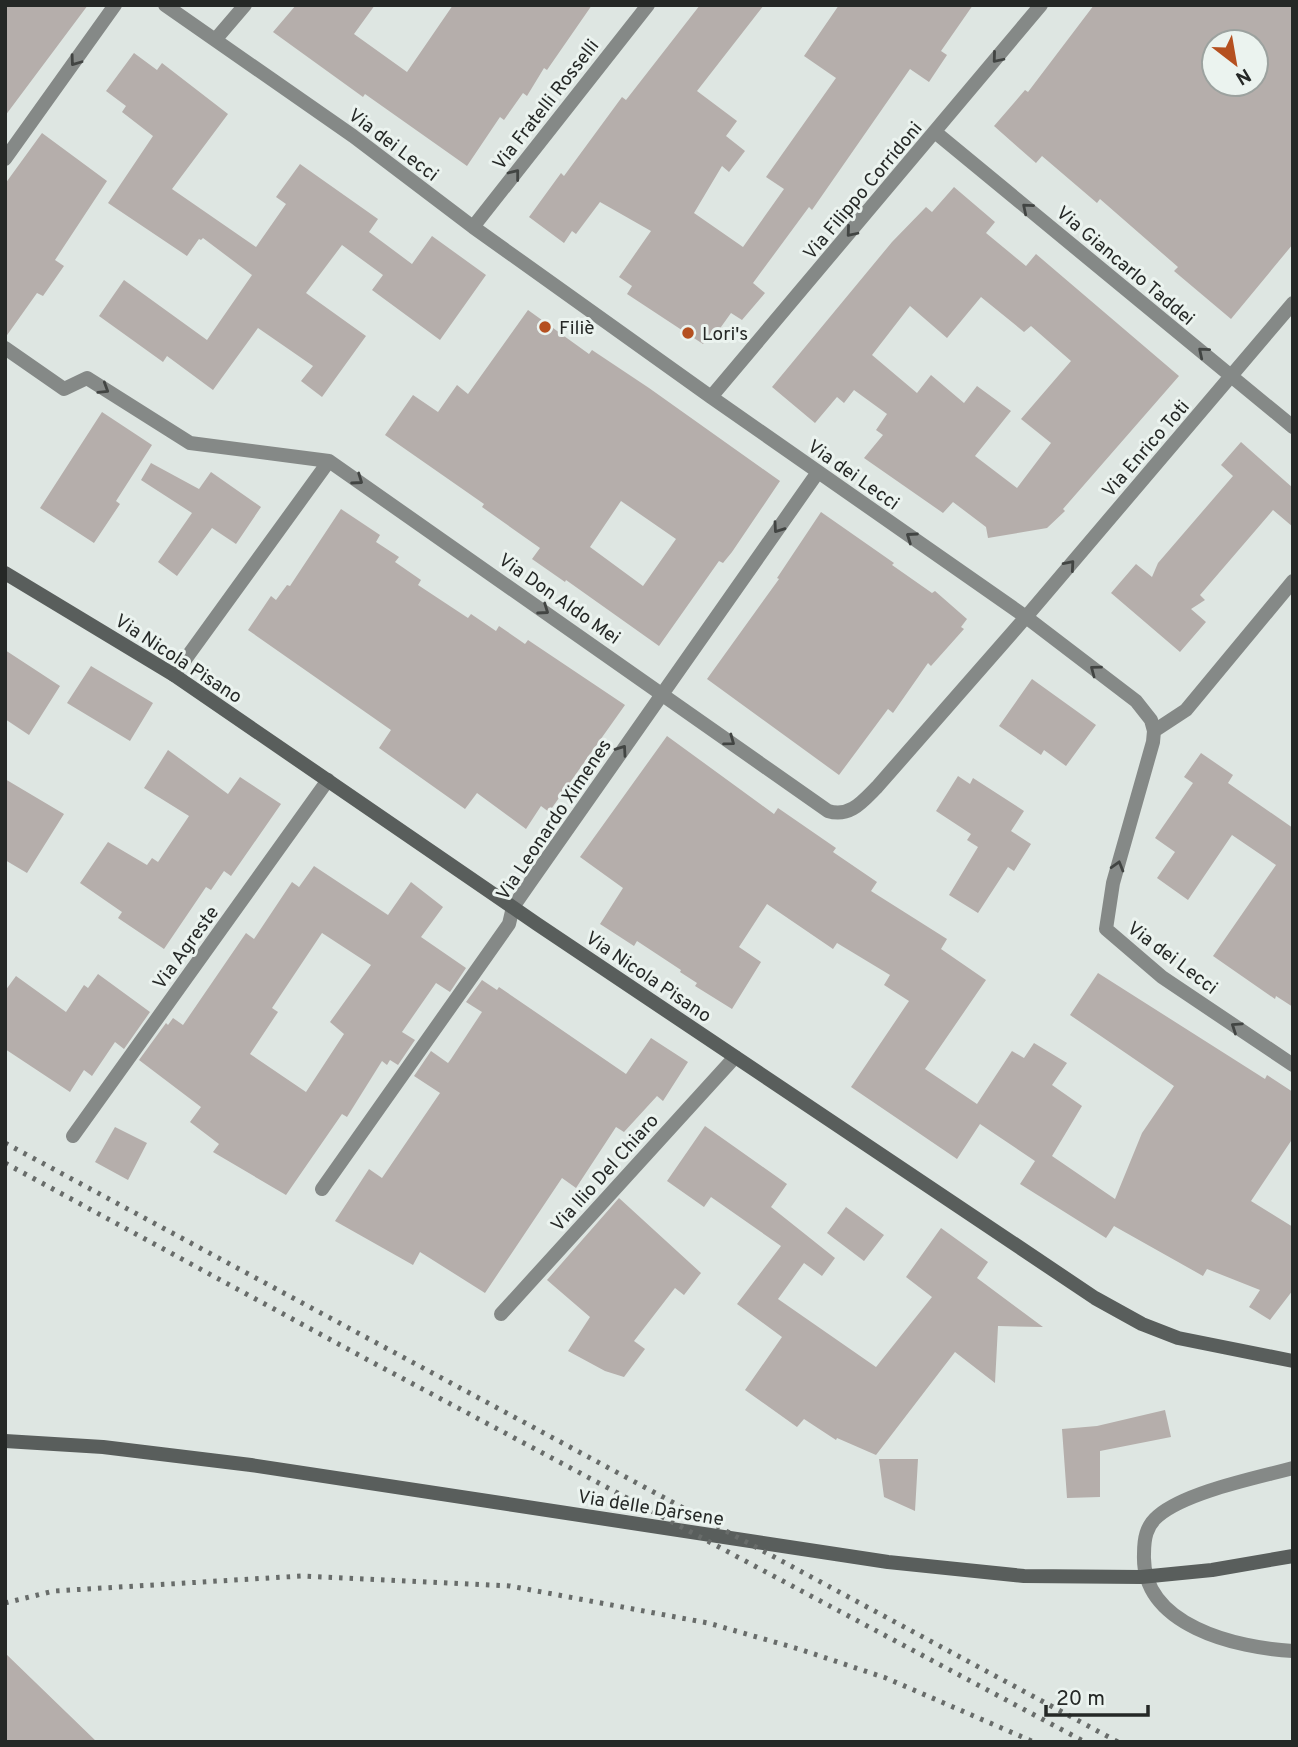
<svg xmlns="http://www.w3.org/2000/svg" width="1298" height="1747" viewBox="0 0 1298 1747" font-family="Overpass,sans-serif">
<rect width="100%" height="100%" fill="#dee6e2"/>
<path fill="#b5aeab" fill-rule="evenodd" d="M5,5H88L5,116Z
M296,5H375L354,34L407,72L453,5H592L547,70L544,68L527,96L523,93L504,120L500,117L467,166L365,94L363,97L273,32Z
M700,5H764L697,91L737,121L726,136L745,151L729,172L722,166L694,213L743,247L784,189L766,177L836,78L804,56L839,5H973L941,51L947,55L929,82L910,69L812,210L809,207L753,283L765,293L742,320L731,313L716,334L712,331L703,344L627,294L632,286L619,277L651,231L600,202L576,234L572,231L564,243L529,217L561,173L564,176L622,97L626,100Z
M1094,5H1293V244L1231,319L1174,271L1178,267L1100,199L1097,203L1042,156L1036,163L994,126L1025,90L1028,92ZM1214,42H1256V84H1214Z
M134,53L157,70L162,63L228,114L172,189L256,247L286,204L276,197L300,164L378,219L369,232L412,264L432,236L486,275L440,340L372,290L383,275L342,245L306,293L366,336L322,397L301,381L313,366L258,328L213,390L167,356L163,362L99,316L124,280L207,340L252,275L203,238L201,240L199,239L187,256L108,203L153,136L122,112L126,106L106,91Z
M42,133L107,181L55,260L64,266L43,296L37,293L5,338V184Z
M954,187L995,222L986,233L1026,266L1036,254L1179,376L1063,509L1065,511L1047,528L988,538L986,527L953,502L943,513L864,458L883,435L876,430L887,414L854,390L844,403L837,397L815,423L772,387L892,242L926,207L932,212ZM981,297L1024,332L1031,326L1071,361L1021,419L1051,443L1017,488L975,456L1011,411L977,386L964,403L931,375L917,393L872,355L910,306L947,338Z
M528,310L589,354L592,350L649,388L780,481L732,552L723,563L719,561L659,646L566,580L565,582L532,559L540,548L482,507L484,504L385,435L413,395L438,412L457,385L468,394ZM621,501L676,539L643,586L590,547Z
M102,412L152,445L116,501L120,504L94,543L40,508Z
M1241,442L1293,488V527L1273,510L1200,595L1205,600L1191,609L1206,622L1180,652L1111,593L1136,564L1152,577L1158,563L1233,476L1221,465Z
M151,463L199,489L211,472L261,507L236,544L212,528L177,576L158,562L192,513L141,480Z
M341,509L380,535L376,542L399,557L395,562L421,580L418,585L468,618L471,614L496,631L499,626L525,644L528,640L625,705L549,812L541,806L526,829L477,793L465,809L379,748L391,730L248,630L271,596L276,600L287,585L290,586Z
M821,512L894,563L892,565L932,593L935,591L967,619L961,627L964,629L931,666L928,663L893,713L888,709L839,775L707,679L779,579L777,578Z
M5,650L60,686L29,735L5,719Z
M91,666L153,703L130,741L67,703Z
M1032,679L1096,725L1066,766L1044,750L1041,755L999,726Z
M667,736L774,814L778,808L836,848L833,852L877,882L871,891L947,939L941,949L986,980L925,1069L977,1104L1012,1051L1024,1058L1034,1043L1067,1063L1052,1085L1082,1106L1052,1156L1115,1199L1142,1133L1174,1086L1070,1015L1098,973L1265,1079L1267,1075L1293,1092V1138L1251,1201L1293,1227V1290L1270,1320L1249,1307L1260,1290L1207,1269L1203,1276L1114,1226L1106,1238L1020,1184L1035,1161L980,1124L957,1159L851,1087L909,1001L884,985L890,975L837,943L833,949L767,904L739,947L761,962L732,1009L695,986L697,983L680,972L681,970L637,941L634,946L600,924L623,888L580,857Z
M168,750L228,794L240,777L281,804L231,876L224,871L211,890L206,887L164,949L118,918L122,912L80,883L108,842L147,865L152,858L158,862L189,816L144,788Z
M1201,753L1233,775L1228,783L1293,828V1007L1276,996L1275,999L1213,956L1276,865L1232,835L1188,900L1157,878L1175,852L1155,838L1193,783L1184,777Z
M958,776L970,784L973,778L1024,811L1011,831L1031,844L1014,871L1008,867L978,913L949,895L978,847L967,840L971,834L936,811Z
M5,779L64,814L27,873L5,860Z
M314,866L388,915L411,882L443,907L421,937L466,968L450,992L436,983L402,1032L415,1040L398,1065L390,1060L387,1065L382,1061L347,1117L342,1114L286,1195L213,1152L219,1144L190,1122L201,1107L139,1060L166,1023L168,1025L173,1018L183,1025L246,933L254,939L292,882L299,887ZM322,933L371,965L330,1022L344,1034L306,1092L250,1054L278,1012L272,1008Z
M98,974L150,1012L124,1049L115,1042L92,1076L84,1070L70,1092L5,1049V991L16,976L66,1012L84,985L88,988Z
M482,980L497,990L499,987L626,1074L651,1038L688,1062L663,1101L657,1096L624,1132L616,1127L576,1188L562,1178L485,1293L420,1252L413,1265L335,1221L369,1169L382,1178L440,1093L414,1076L431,1051L448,1063L451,1059L482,1012L466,1002Z
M705,1126L787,1184L771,1207L835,1258L822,1276L804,1263L778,1299L876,1367L932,1297L906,1277L941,1228L988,1262L977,1278L1043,1327L998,1326L995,1383L955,1352L876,1455L837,1438L836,1440L804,1419L797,1427L745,1390L782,1337L737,1304L781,1246L711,1197L704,1207L667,1181Z
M115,1127L147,1143L128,1180L95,1162Z
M619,1198L701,1273L684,1295L675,1288L634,1341L645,1349L624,1377L605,1371L568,1351L590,1317L547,1280Z
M846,1207L884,1235L864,1261L827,1233Z
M1165,1410L1171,1437L1100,1451V1497L1067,1498L1062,1429L1097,1426Z
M879,1459H918L915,1511L884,1497Z
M5,1653L97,1742H5Z"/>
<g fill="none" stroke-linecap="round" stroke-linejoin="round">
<path stroke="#858987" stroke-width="14" d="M1293,1468C1256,1478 1186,1492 1158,1516C1146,1526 1144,1539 1144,1554C1141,1626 1237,1648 1293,1651"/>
<path stroke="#858987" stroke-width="14" d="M165,5L353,136L473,227L711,397L1026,617L1136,701L1151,720L1154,731L1153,742L1113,883L1106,929L1162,977L1293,1065
M215,40L245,5
M935,132L1293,427
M5,159L115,5
M473,227L648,5
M5,348L64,389L87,378L190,443L329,461L828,811C850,818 863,801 877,787L1026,617L1293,303
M711,397L1041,5
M174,675L329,461
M1154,731L1186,710L1293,581
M73,1136L328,780
M322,1189L509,924L513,907L529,884L818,472
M501,1314L735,1057"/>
<path stroke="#595e5c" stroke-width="14" d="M5,573L174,675L537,924L1095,1298L1142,1324L1178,1338L1293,1361
M5,1441L103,1447L251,1465L888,1562L1024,1576L1141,1577L1212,1570L1293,1556"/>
<path stroke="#686c6a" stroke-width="5" stroke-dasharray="3.5 7" stroke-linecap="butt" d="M5,1143L1118,1742
M5,1163L368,1360L1085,1742
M5,1603L54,1591L301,1576L510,1586L708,1623L799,1649L886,1678L1034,1742"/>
</g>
<defs><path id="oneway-chevron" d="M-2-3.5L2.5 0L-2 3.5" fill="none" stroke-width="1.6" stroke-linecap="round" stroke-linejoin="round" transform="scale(1.75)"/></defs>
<g stroke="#424543">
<use href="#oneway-chevron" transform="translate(997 58) rotate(130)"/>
<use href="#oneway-chevron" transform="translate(75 61) rotate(126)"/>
<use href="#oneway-chevron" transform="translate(515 174) rotate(-52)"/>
<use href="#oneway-chevron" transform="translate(1027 208) rotate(-140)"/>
<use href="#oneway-chevron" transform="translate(851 232) rotate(130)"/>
<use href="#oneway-chevron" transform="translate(1203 352) rotate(-140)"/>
<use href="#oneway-chevron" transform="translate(104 389) rotate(32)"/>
<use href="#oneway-chevron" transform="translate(358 480) rotate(35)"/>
<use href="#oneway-chevron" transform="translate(778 528) rotate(125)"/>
<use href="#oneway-chevron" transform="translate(911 537) rotate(-145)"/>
<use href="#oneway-chevron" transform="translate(1070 565) rotate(-49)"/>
<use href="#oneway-chevron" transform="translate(544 610) rotate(35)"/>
<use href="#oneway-chevron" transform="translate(1095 670) rotate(-143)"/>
<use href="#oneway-chevron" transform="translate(730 741) rotate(36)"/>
<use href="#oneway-chevron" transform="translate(622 750) rotate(-55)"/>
<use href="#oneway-chevron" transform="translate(1118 866) rotate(-74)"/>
<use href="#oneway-chevron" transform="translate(1236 1027) rotate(-146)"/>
</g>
<g fill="#b55020" stroke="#ebf3ef" stroke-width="2.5">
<circle cx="545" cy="327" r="7"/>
<circle cx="688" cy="333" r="7"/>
</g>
<g text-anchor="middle" stroke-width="6" stroke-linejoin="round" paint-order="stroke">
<g font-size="19" fill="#252826" stroke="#ebf3ef">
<text transform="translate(545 104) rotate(-52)" y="7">Via Fratelli Rosselli</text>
<text transform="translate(394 144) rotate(37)" y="7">Via dei Lecci</text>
<text transform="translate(862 190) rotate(-50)" y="7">Via Filippo Corridoni</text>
<text transform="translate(1126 265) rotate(40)" y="7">Via Giancarlo Taddei</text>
<text transform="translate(1145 448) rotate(-49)" y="7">Via Enrico Toti</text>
<text transform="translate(854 474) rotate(35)" y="7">Via dei Lecci</text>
<text transform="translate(560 598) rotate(35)" y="7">Via Don Aldo Mei</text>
<text transform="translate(179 658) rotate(33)" y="7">Via Nicola Pisano</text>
<text transform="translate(553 819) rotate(-56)" y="7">Via Leonardo Ximenes</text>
<text transform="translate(185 947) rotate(-54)" y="7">Via Agreste</text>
<text transform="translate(1173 957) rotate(37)" y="7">Via dei Lecci</text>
<text transform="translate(649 976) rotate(34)" y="7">Via Nicola Pisano</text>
<text transform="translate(604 1172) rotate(-48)" y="7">Via Ilio Del Chiaro</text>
<text transform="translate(651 1507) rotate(9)" y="7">Via delle Darsene</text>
</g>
<g font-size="19" fill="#252826" stroke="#ebf3ef" text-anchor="start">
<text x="559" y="334">Filiè</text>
<text x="702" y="340">Lori's</text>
</g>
</g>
<rect width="1298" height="1747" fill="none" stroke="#252826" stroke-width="14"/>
<g transform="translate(1235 63) rotate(149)"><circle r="33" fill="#ebf3ef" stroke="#9ca29f" stroke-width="2"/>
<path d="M0-5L12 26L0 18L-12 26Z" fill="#b55020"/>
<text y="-10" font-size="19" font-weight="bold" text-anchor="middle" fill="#252826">N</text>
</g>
<path d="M1046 1705v10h102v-10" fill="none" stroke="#252826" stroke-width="3.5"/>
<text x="1056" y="1705" font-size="21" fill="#252826" stroke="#ebf3ef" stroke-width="5" paint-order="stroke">20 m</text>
</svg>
